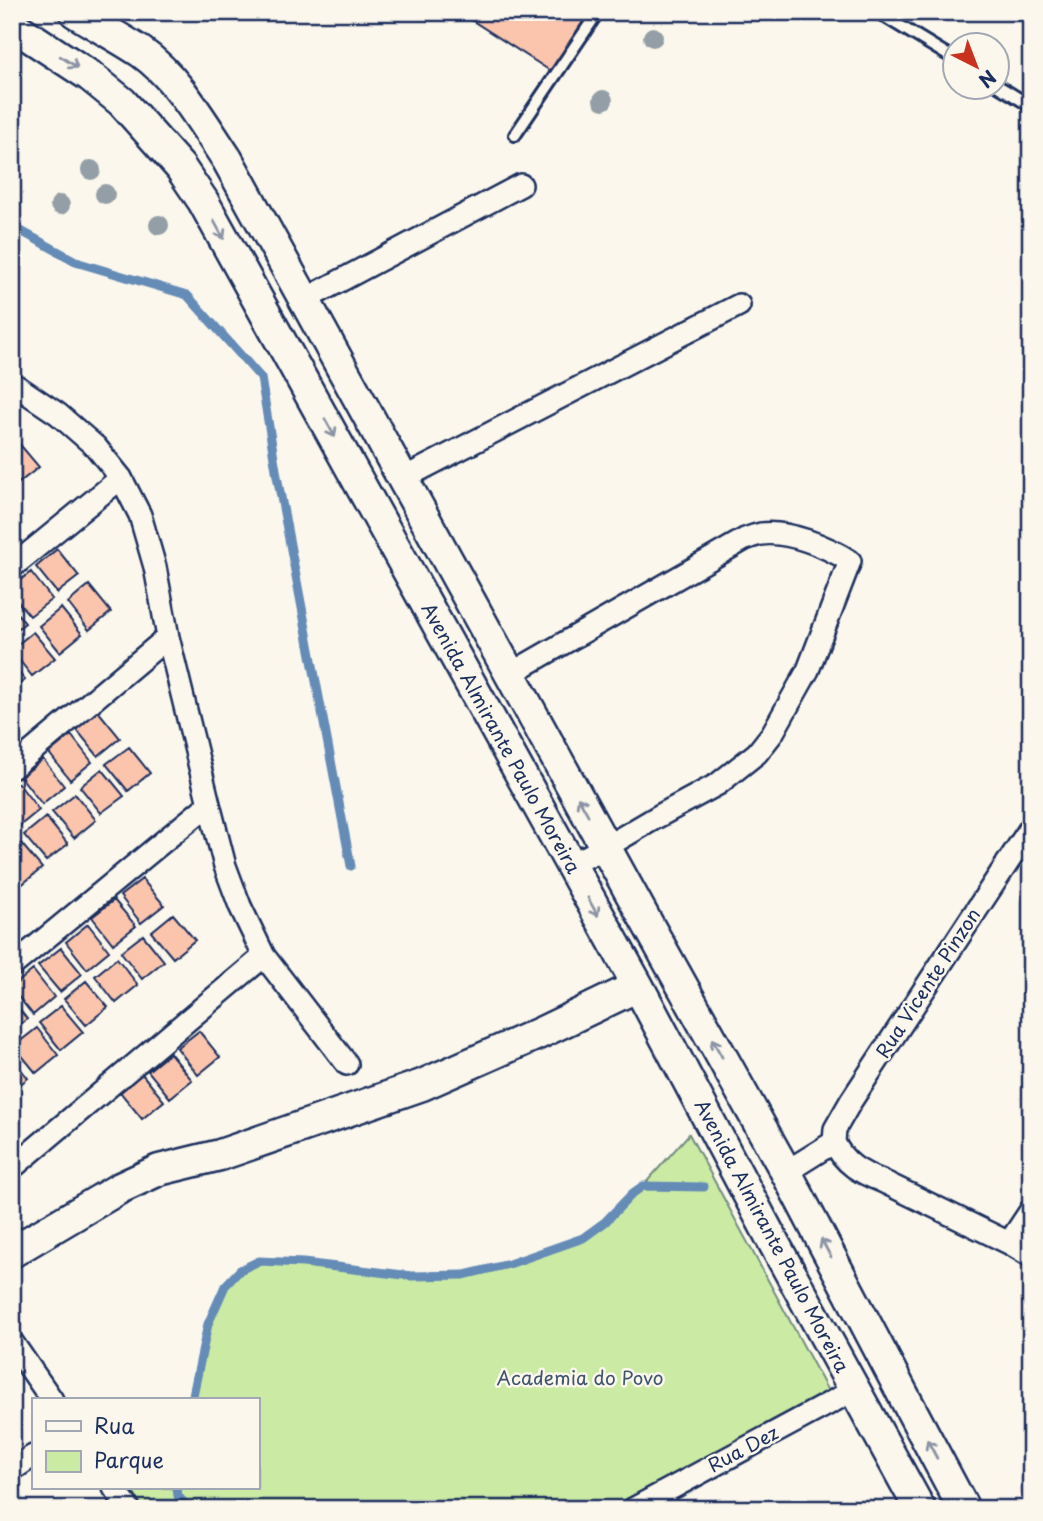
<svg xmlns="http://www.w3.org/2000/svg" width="1043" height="1521" viewBox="0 0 1043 1521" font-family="'Playpen Sans',sans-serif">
<rect width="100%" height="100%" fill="#fbf7ec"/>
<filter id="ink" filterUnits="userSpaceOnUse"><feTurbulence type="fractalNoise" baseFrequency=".0143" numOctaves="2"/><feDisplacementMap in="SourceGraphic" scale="14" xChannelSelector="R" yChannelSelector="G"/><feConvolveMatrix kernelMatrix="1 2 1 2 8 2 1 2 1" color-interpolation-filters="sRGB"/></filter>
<g filter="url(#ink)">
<path fill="#cbeba4" stroke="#738d81" stroke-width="2" d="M689,1134L829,1393L614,1509H144L131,1489L132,1488H257V1400H192L208,1324L225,1286L240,1270L259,1261L303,1263L411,1276L464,1275L509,1264L584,1237L605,1222L633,1193L643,1186Z"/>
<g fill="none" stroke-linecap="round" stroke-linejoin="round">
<path stroke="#658bb7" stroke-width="9" d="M12,226L79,263L187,295L261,378L277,476L351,866
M192,1400L208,1324L225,1286L240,1270L259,1261L303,1263L412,1276L464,1275L509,1264L583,1238L605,1222L633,1193L643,1186L704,1187
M177,1488L178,1496L189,1509"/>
</g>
<path fill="#fbc5ad" stroke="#1b2f5e" stroke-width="2" d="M459,12H592L552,72Z
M17,441L39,467L16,485L12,480V445Z
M57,549L79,576L57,593L36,567Z
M31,572L52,599L30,616L12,595V586Z
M89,585L111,612L89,630L68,603Z
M12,607L25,623L12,633Z
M61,608L82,634L60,652L39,626Z
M33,632L55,658L32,676L12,651V649Z
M12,664L25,680L12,691Z
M98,711L120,738L98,756L76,729Z
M71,735L92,762L70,780L49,753Z
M129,747L150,773L128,791L106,764Z
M43,759L64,786L42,804L21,777Z
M102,769L124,796L101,813L80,787Z
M18,783L39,810L17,828L12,821V788Z
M75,794L96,820L74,838L52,812Z
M46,817L68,844L46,861L24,835Z
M20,842L42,868L20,886L12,877V848Z
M142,879L164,905L141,923L120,896Z
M114,900L136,926L113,944L92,917Z
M173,914L195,940L173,958L151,932Z
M88,924L109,951L87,969L66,942Z
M143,935L164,961L142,979L121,952Z
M61,948L82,974L60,992L38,966Z
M117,958L138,985L116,1003L95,976Z
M33,970L54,997L33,1015L12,989V987Z
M86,981L108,1007L86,1025L64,999Z
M12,1000L27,1019L12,1031Z
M61,1006L83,1032L61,1050L39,1023Z
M37,1028L58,1055L36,1073L14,1046Z
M199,1031L220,1057L198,1075L177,1048Z
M170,1053L192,1080L170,1098L148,1071Z
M12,1058L28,1078L12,1091Z
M142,1074L164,1101L142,1119L120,1092Z"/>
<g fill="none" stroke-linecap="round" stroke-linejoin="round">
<g stroke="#1b2f5e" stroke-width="16">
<path id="lane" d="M877,12L956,60
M998,86L1031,106
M515,135L598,12"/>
</g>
<g stroke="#1b2f5e" stroke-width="26">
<path id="street" d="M304,300L521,185
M12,383L58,414L96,447L121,478L140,515L155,567L168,637L209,804L225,866L240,906L264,956L347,1064
M402,479L739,305
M12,567L121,478
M510,674L745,539C750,537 756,535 761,534C788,530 828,547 850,561L808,670L772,734L757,753L718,784L657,817L606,847L570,865
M12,768L168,637
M12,966L209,804
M834,1142L835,1129L851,1101L1031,827
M834,1142C844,1164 861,1173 882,1181L1009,1243L1031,1256
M12,1168L264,956
M786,1172L834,1142
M1009,1243L1031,1210
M12,1342L52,1400
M12,1470L33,1456
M114,1488L129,1509
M633,1509L854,1390"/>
</g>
<g stroke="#1b2f5e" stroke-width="35">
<path id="secondary" d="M75,12C97,26 120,38 141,52C178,78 202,122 227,159L641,912L786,1172L908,1404L964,1509
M12,25L90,76L122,102L180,167L203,201L638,986L775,1245L920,1509
M12,1252L120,1188L159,1170L220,1155L422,1085L540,1033L638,986"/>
</g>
<use href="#lane" stroke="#fbf7ec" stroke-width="10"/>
<use href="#street" stroke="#fbf7ec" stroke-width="21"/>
<use href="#secondary" stroke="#fbf7ec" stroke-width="30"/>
</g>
<g fill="#939ea6">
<circle cx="653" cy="37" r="10"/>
<circle cx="603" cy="100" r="10"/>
<circle cx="91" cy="170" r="10"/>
<circle cx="105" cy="194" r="10"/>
<circle cx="60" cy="205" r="10"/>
<circle cx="159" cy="225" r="10"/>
</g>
<defs><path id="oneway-shaft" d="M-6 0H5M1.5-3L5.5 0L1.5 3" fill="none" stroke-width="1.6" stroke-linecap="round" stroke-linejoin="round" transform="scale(1.75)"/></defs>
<g stroke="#8b93a5">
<use href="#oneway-shaft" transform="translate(69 62) rotate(33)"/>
<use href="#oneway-shaft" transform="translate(219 230) rotate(61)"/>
<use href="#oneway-shaft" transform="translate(330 428) rotate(61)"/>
<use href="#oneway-shaft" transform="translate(583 806) rotate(-119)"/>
<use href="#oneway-shaft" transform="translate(593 907) rotate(61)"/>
<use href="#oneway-shaft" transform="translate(717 1048) rotate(-119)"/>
<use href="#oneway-shaft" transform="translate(826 1248) rotate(-118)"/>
<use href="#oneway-shaft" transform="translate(932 1449) rotate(-118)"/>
</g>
</g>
<g text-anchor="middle" stroke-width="5" stroke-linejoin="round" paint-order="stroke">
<g font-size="19" fill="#1b2f5e" stroke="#fbf7ec">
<text transform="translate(501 738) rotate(61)" y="7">Avenida Almirante Paulo Moreira</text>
<text transform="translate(928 983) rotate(-57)" y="7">Rua Vicente Pinzon</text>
<text transform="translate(772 1236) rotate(62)" y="7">Avenida Almirante Paulo Moreira</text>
<text transform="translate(743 1449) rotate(-28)" y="7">Rua Dez</text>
</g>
<g font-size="19" fill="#3e556c" stroke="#fbf7ec">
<text x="580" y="1385">Academia do Povo</text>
</g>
</g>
<rect width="1043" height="1521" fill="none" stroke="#fbf7ec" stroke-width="42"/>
<rect x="21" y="21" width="1001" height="1479" fill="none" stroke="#1b2f5e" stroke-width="2.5" filter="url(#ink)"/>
<rect x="32" y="1398" width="228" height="91" fill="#fbf7ec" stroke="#a1a7b3" stroke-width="2"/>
<rect x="46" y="1421" width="35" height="10" fill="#fbf7ec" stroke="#a1a7b3" stroke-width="2"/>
<text x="94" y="1434" font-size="21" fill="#1b2f5e">Rua</text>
<rect x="46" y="1451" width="35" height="21" fill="#cbeba4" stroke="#a1a7b3" stroke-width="2"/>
<text x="94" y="1468" font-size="21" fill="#1b2f5e">Parque</text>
<g transform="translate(976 66) rotate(138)"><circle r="33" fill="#fbf7ec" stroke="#a1a7b3" stroke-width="2"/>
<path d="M0-5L12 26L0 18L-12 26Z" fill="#c8321e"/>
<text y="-10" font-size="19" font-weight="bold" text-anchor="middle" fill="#1b2f5e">N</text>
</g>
</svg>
